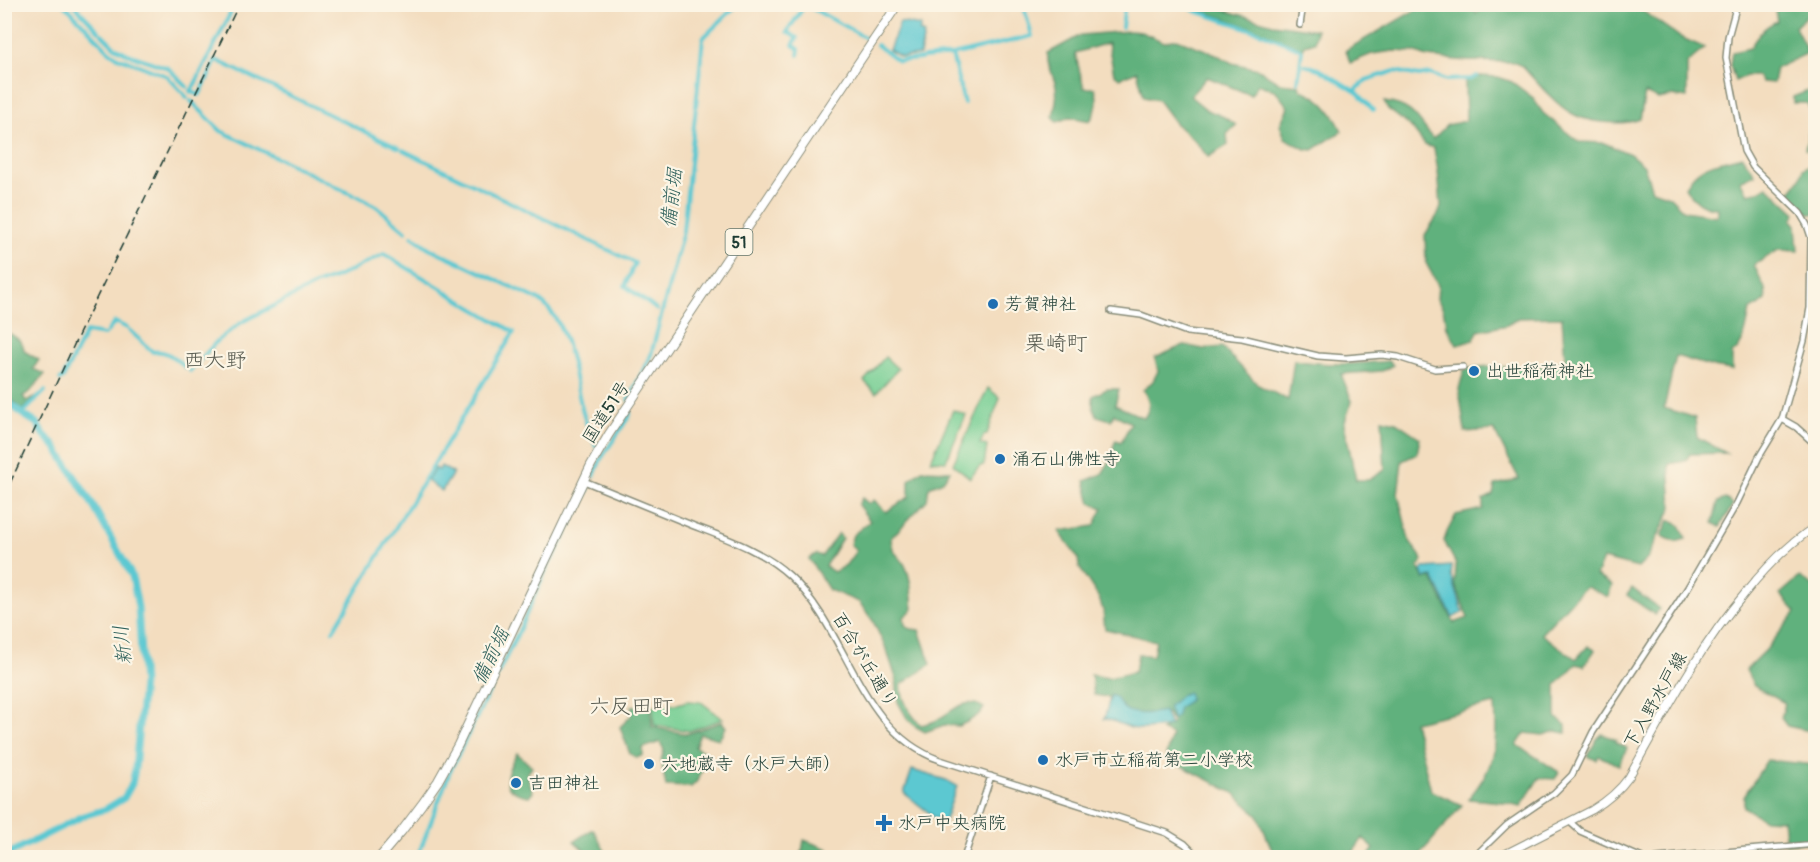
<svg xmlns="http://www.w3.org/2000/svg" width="1820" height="862" viewBox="0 0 1820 862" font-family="Pangolin,'Klee One',sans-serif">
<rect width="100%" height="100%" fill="#fcf5e5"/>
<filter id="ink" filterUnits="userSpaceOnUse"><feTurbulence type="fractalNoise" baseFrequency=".0167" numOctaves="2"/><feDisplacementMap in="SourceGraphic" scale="12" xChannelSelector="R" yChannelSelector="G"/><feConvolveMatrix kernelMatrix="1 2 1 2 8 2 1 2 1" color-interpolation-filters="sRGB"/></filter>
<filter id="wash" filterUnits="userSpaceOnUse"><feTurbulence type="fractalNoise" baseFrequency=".008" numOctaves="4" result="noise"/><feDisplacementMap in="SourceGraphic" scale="24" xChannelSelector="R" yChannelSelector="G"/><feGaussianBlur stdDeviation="1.35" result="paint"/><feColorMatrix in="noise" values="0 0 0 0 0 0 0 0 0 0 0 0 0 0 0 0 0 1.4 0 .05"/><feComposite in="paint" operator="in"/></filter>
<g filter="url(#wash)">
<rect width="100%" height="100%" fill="#f3ddbf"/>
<path fill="#75ce93" stroke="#4a8664" stroke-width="1.5" d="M885,357L898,369L876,393L864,381Z
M988,388L1000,398L987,434L984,435L980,444L987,446L984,465L980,466L970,478L953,464Z
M953,410L966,415L946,461L931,460Z
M687,701L701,702L723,719L689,731L654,725L653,706L678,704Z"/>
<path fill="#60b17d" stroke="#407758" stroke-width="1.5" d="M1185,5H1206L1273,24L1316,30L1315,42L1305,45L1303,49L1263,32Z
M1424,5H1465L1477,13L1484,5H1634L1680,37L1705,48L1687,63V98L1673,96L1658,99L1645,93L1640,119C1622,126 1588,123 1571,113C1555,104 1535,80 1522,66L1513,62L1467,61L1427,57L1414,52L1394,51L1372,54L1350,63L1346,50Z
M1774,5H1815V9L1795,27L1808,53L1776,68L1773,83L1762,82L1757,76H1746L1735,81L1730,65L1732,52L1750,48C1758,35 1763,27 1777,21Z
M1130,31L1141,32L1164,42L1177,39L1216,54L1232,63L1258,69L1280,83L1299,85L1301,90C1321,96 1333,111 1342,131L1313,150L1305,149L1285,138L1280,125L1288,107L1276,91L1258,84L1251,95L1207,77L1190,96L1207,110L1224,117L1236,125L1227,134L1228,145L1208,157L1196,142L1175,123L1158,100L1144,97L1137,71L1120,78L1114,74L1108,43L1075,53L1084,88H1095C1099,102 1097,109 1090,121L1070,117L1057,122L1053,117C1055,107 1058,98 1056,87C1054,75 1046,66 1048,53L1081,35Z
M1480,76L1498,77L1512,82L1532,97L1543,113L1579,142L1604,143L1630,154L1644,166L1652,190L1669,196L1684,211L1717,216L1718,208C1703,208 1692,199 1685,187C1689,183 1690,179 1694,175C1705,163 1727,160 1742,156L1755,174L1740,181L1748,194L1757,192L1767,186L1796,213L1792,220L1796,225L1798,251L1778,250L1754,265L1765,289L1766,301L1750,310C1747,325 1745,345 1732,354V370L1713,367L1676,356L1664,408L1695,418L1697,437L1726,453L1690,454L1685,461L1669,464L1672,507L1647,559L1638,568L1603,559L1596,576L1612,585L1608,597L1587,587L1581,591L1541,634L1576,659L1588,646L1595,650L1584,666L1576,664L1556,685V717L1566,725V733L1556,731L1543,735L1525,733L1517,745L1559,772L1555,779L1539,778L1521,806L1502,802L1468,799C1496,766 1498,746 1495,704L1414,722L1431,791L1462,805L1418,857H1367L1374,849L1363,838L1351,855L1353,857H1275L1258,816L1234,793L1174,762L1166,755L1172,735L1161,730L1173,723L1167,713C1142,716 1132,722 1115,698L1094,695L1091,675L1109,678L1135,672L1138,654L1153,656L1156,641L1105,629L1103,610L1099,598L1079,567L1078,558L1059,531L1094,526L1103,508L1091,503L1085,481L1102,474L1110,461L1117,466L1119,460L1113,447L1116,440L1121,442L1131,423L1114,414L1111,420L1097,416L1093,407V396L1107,389H1119L1115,405L1144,418C1151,408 1150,400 1143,390L1153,381L1158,371L1155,358L1184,345L1203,349L1222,347L1258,385L1288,400L1294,360C1326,366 1357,364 1389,361L1393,365L1382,371L1341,374L1352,401L1344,424L1356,480H1369L1385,470L1382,419L1396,422L1420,438L1417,454L1402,461L1398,494L1409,540L1423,560L1418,567L1424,579L1432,578L1454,623L1468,618L1455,584L1456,564L1444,541L1447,532L1456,515L1483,509V500L1493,495L1495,485L1519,479L1494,430L1465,432L1459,389L1464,370C1487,362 1512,370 1537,367C1546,366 1555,362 1565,361L1562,317L1518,318L1507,325L1478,331L1474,340L1457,345L1447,327L1443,309L1437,299L1438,285L1426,263L1425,235L1439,213L1441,206L1438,171L1434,148L1425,145L1411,127L1388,109L1384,102C1412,105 1417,118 1433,139L1447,125L1466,121L1465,81Z
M1810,90L1815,91V154L1805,149L1813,115L1807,103H1793V97Z
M1815,162V214H1809L1789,194L1800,179L1803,169Z
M5,321L8,333C16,337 24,342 24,351L39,360L33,369L45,374L30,392L23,396L26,401L37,397L23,410L5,394Z
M922,470L950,471L943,481L929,487L927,500L891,538C893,555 895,551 903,562C912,576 911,594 913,609L904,617L905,625L911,629L919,630L931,664L901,685C902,702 910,714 921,725C925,724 931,723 935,721C951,713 965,695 984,708L981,713L969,721L959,726L944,725L925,732L916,727L907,718L898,702L896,678L887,651L873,621L859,602L829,590L809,559L816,554L822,556L838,533L842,538L825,566L834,572L846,565L856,551L850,544L853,535L870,521L858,505L862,498L869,504L874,500L886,512L909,497V480Z
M1725,499L1733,504L1720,527L1713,523L1718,502Z
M1669,520L1680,525L1686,539L1675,542L1662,536Z
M1800,577L1812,586L1815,583V732L1787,726L1781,718L1785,703L1754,686L1746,670L1766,650L1796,612L1780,594Z
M1632,588L1659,609L1655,615L1627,595Z
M651,705L652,727L687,734L722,722L726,727L719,739L700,734L695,747L710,755L697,781L691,787L666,786L661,760L664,750L660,742L643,748V755L637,758L630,754L620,727L631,716L632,706Z
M1602,734L1617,740L1615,742L1627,748L1619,765L1599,756L1596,760L1588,756L1597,739Z
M517,753L532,767L527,774L533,792L529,796C498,792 505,773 517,753Z
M1767,760L1815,765V841L1786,844L1783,820L1763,819L1744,807V796Z
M593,829L608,857H592L574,841Z
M804,840L828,849L825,857H801Z"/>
<path fill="#5bc8d1" stroke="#3d8282" stroke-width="1.5" d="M900,22L921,26L919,32L924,34L920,55L901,57L889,50Z
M441,466L453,473L442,491L427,481L435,468L439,470Z
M1452,566L1451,575L1463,612L1453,618L1433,577L1424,578L1421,571L1424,568Z
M1188,692L1190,698L1186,703L1179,707L1177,715L1173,720L1168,707L1181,695Z
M1111,695L1117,698C1124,718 1146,714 1164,711L1170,726C1159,728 1143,731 1131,728C1121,725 1114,720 1104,719Z
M912,770L946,780L957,786L943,825L939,822L938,818L935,819L928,812L904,793Z"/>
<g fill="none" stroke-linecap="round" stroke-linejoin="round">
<path stroke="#5bc8d1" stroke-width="4" d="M64,4L109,51L118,57
M73,4L99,31
M804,4L868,39
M1183,4L1195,11L1262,33L1302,50L1298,82
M1122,27L1125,4
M102,34L115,47L128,54L168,68L187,87
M877,45L898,61L921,59
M798,55L799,49L793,45L797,38L787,32L805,5
M952,55L964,103
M120,58L167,76L181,91
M924,58L952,55L1032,36L1023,4
M1305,65L1319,69L1358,93L1373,110
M190,91L199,95L200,94L216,61H218L399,148
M1355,91L1366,80L1395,71L1419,76L1430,74L1446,80L1471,79L1477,76
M191,92L235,4
M183,93L187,98
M191,101L221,131L277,158
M403,150L635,263L625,286L657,310
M280,159L353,195
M357,196L376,206L406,231
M412,236L429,248L461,263
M463,264L535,298
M339,276L384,254L444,290
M320,283L337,277
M537,299C571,320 573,380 584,416C587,427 592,437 596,447
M244,321L317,284
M129,330L153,352C166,349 176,359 186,368
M107,332L115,322L127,328
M190,371L217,341L242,322
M60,380L63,378L86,332L104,335
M628,400L651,355L683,231L703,38L738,4
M22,414L45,391
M594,476L601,459L630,415V412
M333,631L514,332L446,292
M450,771L517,635L548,566L557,552L588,489
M417,858L449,774"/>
<path stroke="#5bc8d1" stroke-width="7" d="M4,398L22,414L38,424L40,430L55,446L91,502L132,576L138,607L143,684L135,769L132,784L124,798L106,809L83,816L4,856"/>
</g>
</g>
<g filter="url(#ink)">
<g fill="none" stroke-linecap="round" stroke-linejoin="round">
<g stroke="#898d7a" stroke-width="8">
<path id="minor" d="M1401,4L1406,5
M1300,25L1303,4
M1111,311L1141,315L1187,332L1242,338L1318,356L1346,358L1382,355L1398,357L1435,369L1463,367
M1782,419L1796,427L1816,445
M584,481C621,496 657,511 694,526C728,539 763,551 790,576C849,631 858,731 940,760L1167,833L1185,844L1199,858
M1570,822L1580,831L1642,858
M964,858L991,776
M1473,858L1507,825L1554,793L1572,775L1593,732L1687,589L1737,503L1759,457L1782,419L1804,341L1810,308L1811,237L1807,225L1800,213L1753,167L1744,151L1726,58L1728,37L1737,4
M1657,858L1816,844"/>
</g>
<g stroke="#898d7a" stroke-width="9">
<path id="major" d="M1497,858L1592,810C1607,801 1619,791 1629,777C1666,711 1697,650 1746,592C1767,566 1788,544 1816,526"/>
</g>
<g stroke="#898d7a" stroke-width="10">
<path id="highway" d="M379,858L401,832L422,804L438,781L458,745L591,465L609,434L898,4"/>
</g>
<use href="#minor" stroke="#fff" stroke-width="5"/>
<use href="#major" stroke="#fff" stroke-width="7"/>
<use href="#highway" stroke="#fff" stroke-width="8"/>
<path stroke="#1f3d34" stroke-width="1.5" stroke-dasharray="9 4.5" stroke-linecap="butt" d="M4,496L79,334L239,4"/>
</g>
</g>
<g fill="#1f6fb2" stroke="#fcf5e5" stroke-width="2">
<circle cx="993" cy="304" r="6"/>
<circle cx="1474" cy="371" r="6"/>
<circle cx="1000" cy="459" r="6"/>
<circle cx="1043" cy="760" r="6"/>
<circle cx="649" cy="764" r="6"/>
<circle cx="516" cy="783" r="6"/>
<path d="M881 814h6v6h6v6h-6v6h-6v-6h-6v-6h6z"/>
</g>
<g text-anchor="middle" stroke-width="4.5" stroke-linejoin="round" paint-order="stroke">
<rect fill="#fcf5e5" stroke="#617469" stroke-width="1.5" x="725.5" y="229" width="27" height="26" rx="4.5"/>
<g font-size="16" font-weight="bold" fill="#1f3d34">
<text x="739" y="248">51</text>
</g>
<g font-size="18" fill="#1f3d34" stroke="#fcf5e5" text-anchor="start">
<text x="1005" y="310">芳賀神社</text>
<text x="1486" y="377">出世稲荷神社</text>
<text x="1012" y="465">涌石山佛性寺</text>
<text x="1055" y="766">水戸市立稲荷第二小学校</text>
<text x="661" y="770">六地蔵寺（水戸大師）</text>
<text x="528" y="789">吉田神社</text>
<text x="898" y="829">水戸中央病院</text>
</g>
<g font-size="18" fill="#1f3d34" stroke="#fcf5e5">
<text transform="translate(606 412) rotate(-57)" y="6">国道51号</text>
<text transform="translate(865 660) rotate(59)" y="6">百合が丘通り</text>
<text transform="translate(1655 700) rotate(-60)" y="6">下入野水戸線</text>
</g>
<g font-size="20" font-style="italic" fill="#2e605b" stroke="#fcf5e5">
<text transform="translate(671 198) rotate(-83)" y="7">備前堀</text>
<text transform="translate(122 645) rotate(-96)" y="7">新川</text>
<text transform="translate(490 656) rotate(-64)" y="7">備前堀</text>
</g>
<g font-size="21" fill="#5b5e53" stroke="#fcf5e5">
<text x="1056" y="350">栗崎町</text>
<text x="215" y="367">西大野</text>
<text x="631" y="713">六反田町</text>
</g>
</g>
<rect width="1820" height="862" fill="none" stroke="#fcf5e5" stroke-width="24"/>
</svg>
